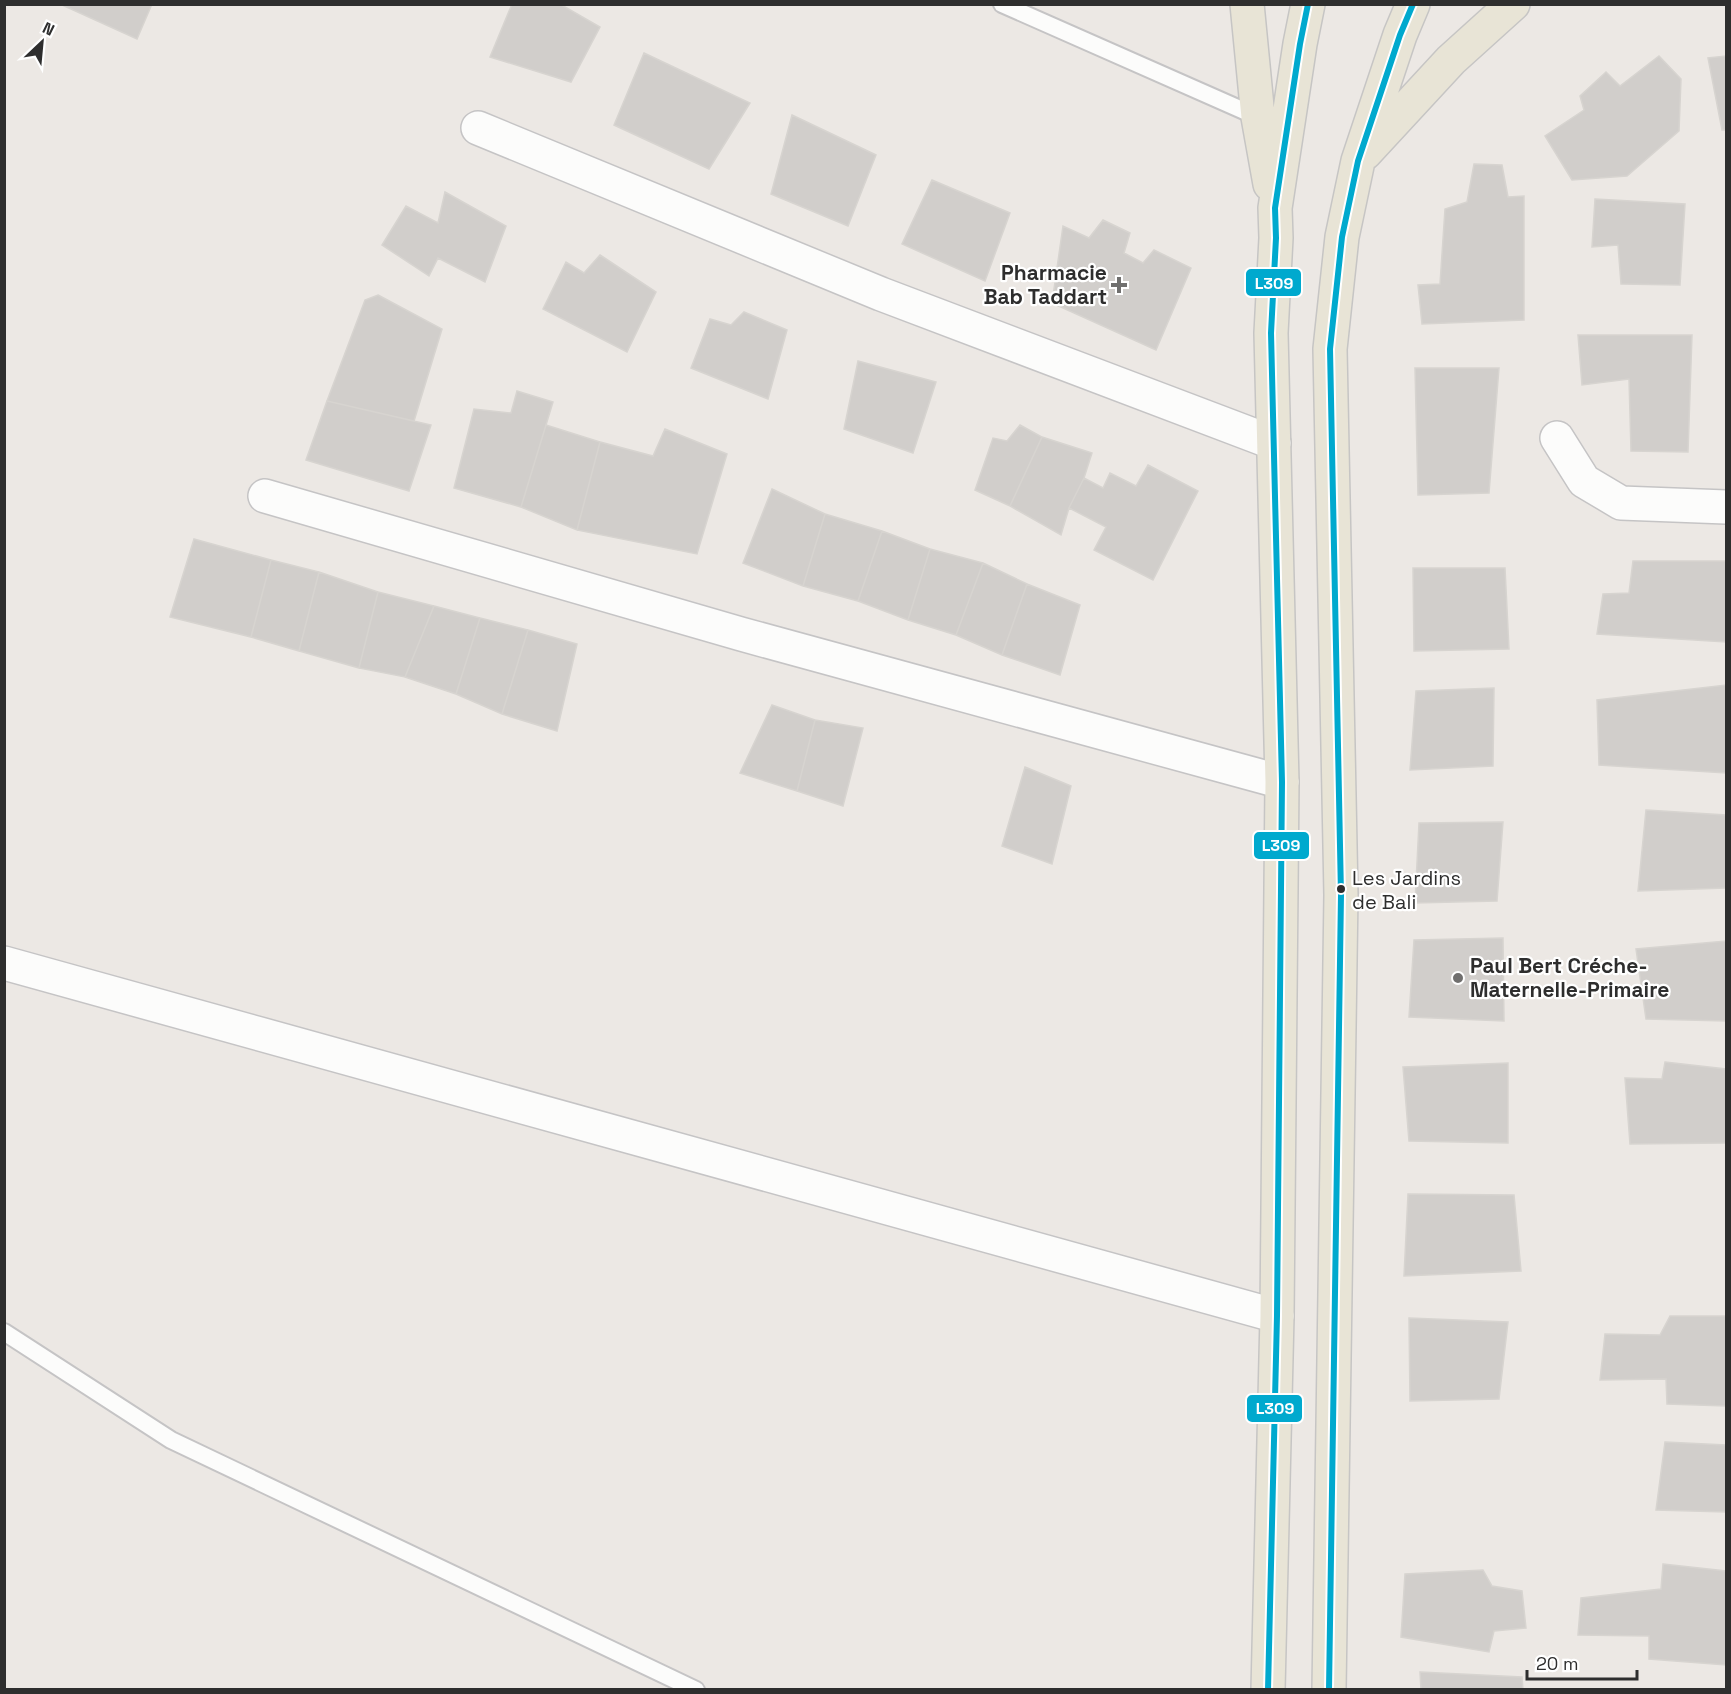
<svg xmlns="http://www.w3.org/2000/svg" width="1731" height="1694" viewBox="0 0 1731 1694" font-family="'Space Grotesk',sans-serif">
<rect width="100%" height="100%" fill="#ece8e4"/>
<path fill="#d1cecb" stroke="#d7d4d0" stroke-width="1.5" d="M60,4H152L137,39Z
M512,4H560L600,27L571,82L490,57Z
M644,53L750,103L709,169L614,125Z
M1659,56L1681,79L1679,131L1627,176L1572,180L1545,136L1584,110L1580,96L1606,72L1620,86Z
M1726,56V130H1722L1708,58Z
M792,115L876,155L848,226L771,194Z
M1474,164L1502,165L1508,197L1524,196V320L1422,324L1418,285L1440,284L1445,209L1467,202Z
M932,180L1010,213L985,281L902,244Z
M445,192L506,226L485,282L438,258L429,276L382,245L406,206L438,223Z
M1595,199L1685,204L1680,285L1621,284L1618,245L1592,247Z
M1103,220L1130,233L1124,253L1143,263L1154,250L1191,268L1156,350L1052,303L1063,226L1089,238Z
M600,255L656,292L627,352L543,309L566,262L584,273Z
M378,295L442,329L414,421L327,401L365,300Z
M744,312L787,330L768,399L691,368L710,319L731,325Z
M1578,335H1692L1688,452L1631,451L1629,379L1582,385Z
M858,361L936,382L913,453L844,429Z
M1415,368H1499L1489,493L1418,495Z
M517,391L553,402L521,507L454,488L474,409L511,413Z
M327,401L431,425L409,491L306,460Z
M546,425L600,442L577,530L521,507Z
M1020,425L1042,437L1010,506L975,490L993,438L1007,441Z
M665,429L727,454L697,554L577,530L600,442L653,456Z
M1042,437L1092,453L1084,478L1069,508L1061,535L1010,506Z
M1148,465L1198,491L1153,580L1094,550L1106,527L1069,508L1084,478L1103,488L1110,473L1136,486Z
M772,489L825,514L803,586L743,563Z
M825,514L882,531L858,601L803,586Z
M882,531L930,549L908,620L858,601Z
M194,539L271,560L251,637L170,617Z
M930,549L983,563L956,635L908,620Z
M271,560L319,572L299,651L251,637Z
M1633,561H1726V642L1597,634L1603,594L1629,593Z
M983,563L1027,584L1002,655L956,635Z
M1413,568H1505L1509,649L1414,651Z
M319,572L378,592L359,668L299,651Z
M1027,584L1080,605L1060,675L1002,655Z
M378,592L434,606L405,677L359,668Z
M434,606L480,618L456,694L405,677Z
M480,618L528,630L502,714L456,694Z
M528,630L577,644L557,731L502,714Z
M1726,685V773L1599,765L1597,700Z
M1494,688L1493,766L1410,770L1416,691Z
M772,705L815,720L797,791L740,773Z
M815,720L863,728L843,806L797,791Z
M1025,767L1071,786L1052,864L1002,846Z
M1646,810L1726,815V888L1638,891Z
M1503,822L1497,901L1415,903L1419,823Z
M1503,938L1504,1021L1409,1017L1414,940Z
M1726,941V1021L1646,1019L1636,949Z
M1665,1062L1726,1069V1143L1630,1144L1625,1078L1662,1079Z
M1508,1063V1143L1409,1141L1403,1067Z
M1408,1194L1514,1195L1521,1271L1404,1276Z
M1670,1316H1726V1406L1667,1404L1666,1379L1600,1380L1605,1334L1660,1335Z
M1409,1318L1508,1322L1499,1399L1410,1401Z
M1665,1442L1726,1445V1512L1656,1510Z
M1663,1564L1726,1571V1665L1649,1659V1636L1578,1635L1581,1598L1661,1589Z
M1483,1570L1492,1586L1522,1591L1526,1628L1494,1631L1489,1652L1401,1637L1405,1574Z
M1420,1672L1522,1677L1523,1690H1421Z"/>
<g fill="none" stroke-linecap="round" stroke-linejoin="round">
<g stroke="#c5c4c5" stroke-width="20">
<path id="service" d="M1002,4L1258,117
M4,1332L171,1440L696,1690"/>
</g>
<g stroke="#c5c4c5" stroke-width="36">
<path id="minor" d="M478,128L881,294L1274,443
M1557,438L1584,481L1621,503L1726,507
M265,496L741,634L1282,782
M4,963L1277,1316"/>
</g>
<g stroke="#c6c5c4" stroke-width="36">
<path id="primary" d="M1247,4L1258,117L1270,184
M1365,153L1451,60L1513,4
M1268,1690L1277,1316L1282,782L1271,333L1276,238L1275,208L1300,44L1308,4
M1329,1690L1341,895L1330,349L1342,237L1358,161L1400,35L1413,4"/>
</g>
<use href="#service" stroke="#fcfcfb" stroke-width="16"/>
<use href="#minor" stroke="#fcfcfb" stroke-width="33"/>
<use href="#primary" stroke="#e8e4d6" stroke-width="33"/>
<g stroke="#fff" stroke-width="10">
<path id="bus-1" d="M1268,1690L1277,1316L1282,782L1271,333L1276,238L1275,208L1300,44L1308,4
M1329,1690L1341,895L1330,349L1342,237L1358,161L1400,35L1413,4"/>
</g>
<use href="#bus-1" stroke="#00a9ce" stroke-width="6"/>
</g>
<g fill="#706f6e" stroke="#fff" stroke-width="2">
<path d="M1116 276h6v6h6v6h-6v6h-6v-6h-6v-6h6z"/>
<circle cx="1458" cy="978" r="6"/>
</g>
<circle fill="#2e2e2e" stroke="#fff" stroke-width="2" cx="1341" cy="889" r="5"/>
<g text-anchor="middle" stroke-width="4.5" stroke-linejoin="round" paint-order="stroke">
<g font-size="20" fill="#2e2e2e" stroke="#fff" text-anchor="start">
<text x="1352" y="885">Les Jardins<tspan x="1352" dy="24">de Bali</tspan></text>
</g>
<g font-size="21" font-weight="bold" fill="#2e2e2e" stroke="#fff" text-anchor="end">
<text x="1107" y="280">Pharmacie<tspan x="1107" dy="24">Bab Taddart</tspan></text>
<text x="1470" y="973" text-anchor="start">Paul Bert Créche-<tspan x="1470" dy="24">Maternelle-Primaire</tspan></text>
</g>
</g>
<g stroke="#fff" stroke-width="2">
<rect x="1245" y="268" width="57" height="29" rx="6" fill="#00a9ce"/>
<rect x="1253" y="831" width="57" height="29" rx="6" fill="#00a9ce"/>
<rect x="1246" y="1394" width="57" height="29" rx="6" fill="#00a9ce"/>
</g>
<g font-size="16" text-anchor="middle" font-weight="bold" fill="#fff">
<text x="1274" y="289">L309</text>
<text x="1281" y="851">L309</text>
<text x="1275" y="1414">L309</text>
</g>
<rect width="1731" height="1694" fill="none" stroke="#2e2e2e" stroke-width="12"/>
<g transform="translate(42 42) rotate(26)" stroke="#ffffff" stroke-width="4.5" paint-order="stroke">
<path d="M0-4.5L10 22L0 15L-10 22Z" fill="#2e2e2e"/>
<text y="-9" font-size="16" font-weight="bold" text-anchor="middle" fill="#2e2e2e">N</text>
</g>
<path d="M1527 1670v9h110v-9" fill="none" stroke="#2e2e2e" stroke-width="3"/>
<text x="1536" y="1670" font-size="18" fill="#2e2e2e" stroke="#ffffff" stroke-width="4.5" paint-order="stroke">20 m</text>
</svg>
